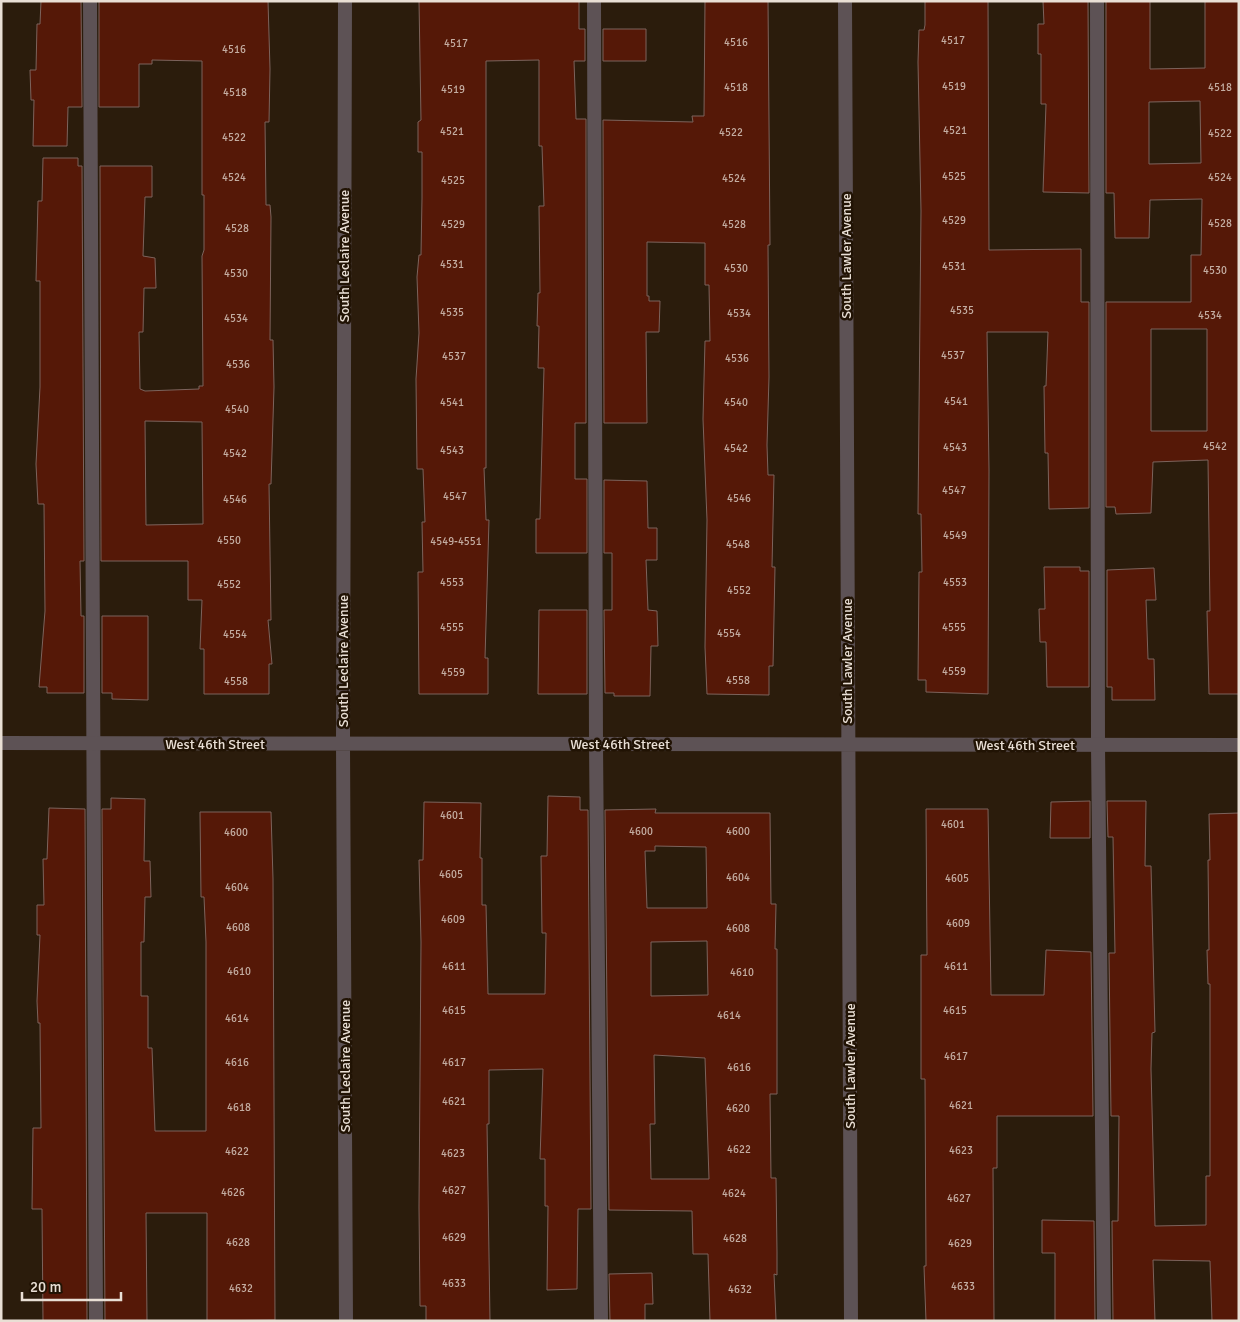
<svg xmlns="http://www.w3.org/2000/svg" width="1240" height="1322" viewBox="0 0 1240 1322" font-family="Signika,sans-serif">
<rect width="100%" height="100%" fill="#2b1c0c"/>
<path fill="#551807" stroke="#7c635c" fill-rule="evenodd" d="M41,1H81L82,107H68L67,146H33L34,100H31L30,70H36L37,24H40Z
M99,1H268L270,69L269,122H265L266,205H270L271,217L270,340H273L274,387L271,484H269L271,620H268L272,664H269V694H204V649H200L202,600H188V561H101L100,166H152V197H145L143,256L155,258L156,288H144L143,332H139L140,389L145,391L199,389V386H203L202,256L204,250V195H202V61L152,60V64H139V107H99ZM145,421L202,422L203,524L146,525Z
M419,1H579V29H585V61H574L576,119H586V423H575V479H587V553H536V519H540L544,368H538L539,326H537L538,293H540L539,206H544L542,146H539V60L486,61V468H484L486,520H489L485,658H488V694H419L418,572H423L422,522H425L423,469H417L416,379L419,333L417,277L419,255H421L422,198V152H418V122L421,120Z
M705,1H768L770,245H768L769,377L767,445L768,475H774L772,567H775L773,666H769V695L707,694L705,647L707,520L703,419L705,341H710L709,285H705V243L647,242V296H649V301H660L659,332H646L647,423H604L603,120L693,122L692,116H704Z
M925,1H988L989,250L1081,249V302H1089V508L1049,509L1048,453H1045L1044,386H1046L1048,332H987L989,470L988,694L926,692V680H918L919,572H922L921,514H918L921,211L918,62L919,30H924L925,25Z
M1043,1H1088L1089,193L1043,192L1046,104H1041V54H1038V24H1044Z
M1106,1H1150V69L1205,68V1H1239V694H1209L1207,611H1210L1208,460L1153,462L1151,513L1116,514L1115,507H1106V302H1191V255H1201L1202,199L1150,200L1149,238H1115L1114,193H1106ZM1200,101L1201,163L1149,164V102ZM1151,329H1207V431H1151Z
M603,29H646V61H603Z
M43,158H78V166H82L84,561H80L81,616H84V693H47V687H39L45,611L44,504H38L36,464L40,387V281H36L38,201H42Z
M604,480L647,481L648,528H657V560H646L648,610L657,611L658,646H651L650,696H614V693H605L604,610H612V553H604Z
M1044,567H1080V571H1089V687H1047L1046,642H1040L1039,609H1045Z
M1154,568L1156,600H1146L1148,659H1154L1155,700H1112V687H1107V570Z
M539,610H587V694H538Z
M102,616H148V700L112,699V693H102Z
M548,796L580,797V810H588L591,1209H578L577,1289L547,1290L548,1206H545V1159H540L543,1069L489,1070V1124H487L490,1321H426V1306H420L419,1207L421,942L419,860H423L424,802L481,803L480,858H482V905H486L488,994H545L546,933H542L541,856H547Z
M111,798L145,799L144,861H150L151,897H145L144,942H141V996H148V1048H152L155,1131H206V942L204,897H201L200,812H271L273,879L275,1320L207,1321V1213H146L147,1321H105L102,809H111Z
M1090,801V838H1050L1051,802Z
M1107,801H1146L1145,866H1151L1155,1032L1152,1033L1151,1069L1155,1226L1206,1225V1176H1210V984H1208L1207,950H1209L1208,860H1210L1209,814L1239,813V1321H1212L1210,1261L1153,1260L1155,1321H1113L1112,1221H1118L1119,1116H1111L1109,953H1115L1113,837H1108Z
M49,808L85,809L87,1321H43L42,1209H32L33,1128H41L40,1023H38L37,1001L40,935H37V905H44L43,859H47Z
M656,809L655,813H770L771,904H776L775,949H777V1094H770L771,1178H776L777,1252V1275L774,1274L776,1320L772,1321H710L708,1254H693L692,1211L609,1210L605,810ZM655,846L706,847L707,908H647L645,851H655ZM707,941L708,995L651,996V942ZM654,1055L705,1058L709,1179H651L650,1124H655Z
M926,809H988L991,995H1044L1046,950L1091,952L1093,1116H997V1168H993L994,1321H926L924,1266H926L925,1079H921V955H927Z
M1042,1220L1094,1221L1095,1321H1055V1253H1042Z
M652,1273L653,1304H645V1321H610L609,1274Z"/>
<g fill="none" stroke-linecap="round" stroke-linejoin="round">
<path stroke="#5d5255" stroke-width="14" d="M90,1L96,1321
M594,1L596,744L601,1321
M1097,1L1098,745L1104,1321"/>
<path stroke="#5d5255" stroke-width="14" d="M345,1L343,744L346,1321
M845,1L851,1321
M1,743L1239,745"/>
</g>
<g text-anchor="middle" stroke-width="5" stroke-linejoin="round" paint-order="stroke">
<g font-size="11" fill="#c4ada2">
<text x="953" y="44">4517</text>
<text x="736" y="46">4516</text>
<text x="456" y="47">4517</text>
<text x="234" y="53">4516</text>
<text x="954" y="90">4519</text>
<text x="736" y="91">4518</text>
<text x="1220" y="91">4518</text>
<text x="453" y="93">4519</text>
<text x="235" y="96">4518</text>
<text x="955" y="134">4521</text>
<text x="452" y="135">4521</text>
<text x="731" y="136">4522</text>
<text x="1220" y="137">4522</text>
<text x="234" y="141">4522</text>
<text x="954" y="180">4525</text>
<text x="234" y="181">4524</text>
<text x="1220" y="181">4524</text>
<text x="734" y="182">4524</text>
<text x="453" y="184">4525</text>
<text x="954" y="224">4529</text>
<text x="1220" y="227">4528</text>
<text x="453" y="228">4529</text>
<text x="734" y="228">4528</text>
<text x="237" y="232">4528</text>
<text x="452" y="268">4531</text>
<text x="954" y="270">4531</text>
<text x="736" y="272">4530</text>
<text x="1215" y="274">4530</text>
<text x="236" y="277">4530</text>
<text x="962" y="314">4535</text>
<text x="452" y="316">4535</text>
<text x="739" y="317">4534</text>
<text x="1210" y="319">4534</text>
<text x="236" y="322">4534</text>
<text x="953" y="359">4537</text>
<text x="454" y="360">4537</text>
<text x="737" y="362">4536</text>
<text x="238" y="368">4536</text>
<text x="956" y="405">4541</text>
<text x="452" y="406">4541</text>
<text x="736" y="406">4540</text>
<text x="237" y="413">4540</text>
<text x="1215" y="450">4542</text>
<text x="955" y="451">4543</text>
<text x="736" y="452">4542</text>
<text x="452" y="454">4543</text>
<text x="235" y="457">4542</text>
<text x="954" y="494">4547</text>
<text x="455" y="500">4547</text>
<text x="739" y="502">4546</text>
<text x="235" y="503">4546</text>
<text x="955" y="539">4549</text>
<text x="229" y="544">4550</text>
<text x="456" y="545">4549-4551</text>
<text x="738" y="548">4548</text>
<text x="452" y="586">4553</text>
<text x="955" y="586">4553</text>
<text x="229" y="588">4552</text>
<text x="739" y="594">4552</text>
<text x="452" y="631">4555</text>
<text x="954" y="631">4555</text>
<text x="729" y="637">4554</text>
<text x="235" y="638">4554</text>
<text x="954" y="675">4559</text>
<text x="453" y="676">4559</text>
<text x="738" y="684">4558</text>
<text x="236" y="685">4558</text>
<text x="452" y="819">4601</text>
<text x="953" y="828">4601</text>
<text x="641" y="835">4600</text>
<text x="738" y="835">4600</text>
<text x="236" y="836">4600</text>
<text x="451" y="878">4605</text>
<text x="738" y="881">4604</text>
<text x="957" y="882">4605</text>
<text x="237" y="891">4604</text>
<text x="453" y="923">4609</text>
<text x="958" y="927">4609</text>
<text x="238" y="931">4608</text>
<text x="738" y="932">4608</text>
<text x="454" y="970">4611</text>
<text x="956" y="970">4611</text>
<text x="239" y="975">4610</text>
<text x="742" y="976">4610</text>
<text x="454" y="1014">4615</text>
<text x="955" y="1014">4615</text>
<text x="729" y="1019">4614</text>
<text x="237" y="1022">4614</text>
<text x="956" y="1060">4617</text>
<text x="237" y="1066">4616</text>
<text x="454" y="1066">4617</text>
<text x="739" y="1071">4616</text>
<text x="454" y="1105">4621</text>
<text x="961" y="1109">4621</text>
<text x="239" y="1111">4618</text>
<text x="738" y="1112">4620</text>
<text x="739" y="1153">4622</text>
<text x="961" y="1154">4623</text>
<text x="237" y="1155">4622</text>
<text x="453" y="1157">4623</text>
<text x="454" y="1194">4627</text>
<text x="233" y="1196">4626</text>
<text x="734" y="1197">4624</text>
<text x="959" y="1202">4627</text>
<text x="454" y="1241">4629</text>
<text x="735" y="1242">4628</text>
<text x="238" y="1246">4628</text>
<text x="960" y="1247">4629</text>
<text x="454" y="1287">4633</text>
<text x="963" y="1290">4633</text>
<text x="241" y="1292">4632</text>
<text x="740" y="1293">4632</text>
</g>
<g font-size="14" fill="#e9dfd5" stroke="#211304">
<text transform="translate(344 256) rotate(-90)" y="5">South Leclaire Avenue</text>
<text transform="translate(846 256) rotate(-90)" y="5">South Lawler Avenue</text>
<text transform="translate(343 661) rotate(-90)" y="5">South Leclaire Avenue</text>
<text transform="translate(847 661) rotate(-90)" y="5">South Lawler Avenue</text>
<text x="215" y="749">West 46th Street</text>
<text x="620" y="749">West 46th Street</text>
<text x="1025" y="750">West 46th Street</text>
<text transform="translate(345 1066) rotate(-90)" y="5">South Leclaire Avenue</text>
<text transform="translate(850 1066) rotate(-90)" y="5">South Lawler Avenue</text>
</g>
</g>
<rect width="1240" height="1322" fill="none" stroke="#e9dfd5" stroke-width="5"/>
<path d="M22 1292v8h99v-8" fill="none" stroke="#e9dfd5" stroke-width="2.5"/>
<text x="30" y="1292" font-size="15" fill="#e9dfd5" stroke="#211304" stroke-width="4" paint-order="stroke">20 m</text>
</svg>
